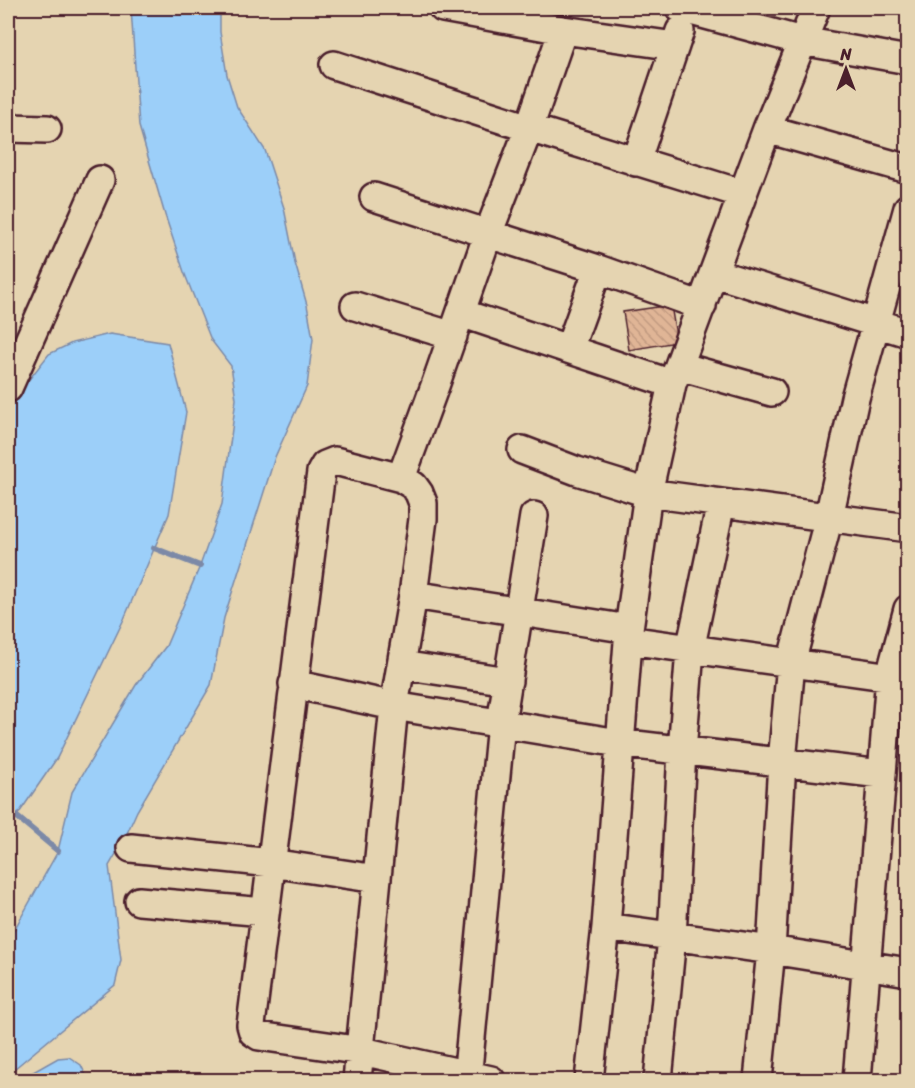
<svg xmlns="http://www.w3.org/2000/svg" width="915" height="1088" viewBox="0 0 915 1088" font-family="Sriracha,sans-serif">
<defs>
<pattern id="building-back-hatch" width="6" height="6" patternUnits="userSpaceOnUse" patternTransform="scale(1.5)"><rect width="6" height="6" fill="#e0b596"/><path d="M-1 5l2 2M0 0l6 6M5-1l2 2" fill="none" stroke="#c29b81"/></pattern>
</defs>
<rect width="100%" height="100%" fill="#e5d4b1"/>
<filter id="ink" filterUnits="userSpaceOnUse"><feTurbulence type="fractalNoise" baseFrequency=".0167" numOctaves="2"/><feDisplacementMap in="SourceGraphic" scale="12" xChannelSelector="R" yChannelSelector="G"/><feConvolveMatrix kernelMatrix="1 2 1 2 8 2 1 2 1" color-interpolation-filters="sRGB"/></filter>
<g filter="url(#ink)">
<path fill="#9ccff9" stroke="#7b89a7" stroke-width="1.5" d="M131,8H220V32L227,75L237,107L265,150L284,208L295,263L307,305L313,339L307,386L275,457L224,618L211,685L137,811L124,840L109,866L121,960L115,985L8,1074V941L58,851L72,792L136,685L166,646L200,566L222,504L236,399L231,366L211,340L184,272L165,215L139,126Z
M110,334L168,343L186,412L169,514L124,619L57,758L8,829V411L9,405L49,354L72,343Z
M69,1057L81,1065L88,1080H19L58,1058Z"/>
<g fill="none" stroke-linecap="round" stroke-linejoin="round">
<path stroke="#7b89a7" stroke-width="6" d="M154,548L200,566
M16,816L58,851"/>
</g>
<path fill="url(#building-back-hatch)" stroke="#4a1f2b" stroke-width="1.5" d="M671,305L677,342L629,350L623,312Z"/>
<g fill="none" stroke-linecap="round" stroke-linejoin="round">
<g stroke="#4a1f2b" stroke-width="32">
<path id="minor" d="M443,8L563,30L675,46
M680,8L802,41L908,60
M334,65L529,128L743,194
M8,128L47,129
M767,129L908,169
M636,162L680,31
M374,197L598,269L702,306
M714,273L908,333
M355,306L453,336
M461,313L672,384
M569,349L598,269
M679,366L772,392
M8,388L100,180
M522,450L577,471L648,493L908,528
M401,478L335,461L325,465L321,472L251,1025L253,1032L259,1036L362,1051L491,1080
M413,595L629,629
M628,640L906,679
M401,665L508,681
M293,684L394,706L619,743L881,774
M131,848L271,863L377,879
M139,901L265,912
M606,927L771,950L908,972
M357,1080L394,706L413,595L423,519V503L419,493L414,486L401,478L436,383L488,234L529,128L563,30
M467,1080L501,723L534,516
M589,1080L606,927L629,629L648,493L672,384L767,129L816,8
M658,1080L672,937L682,751L690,650L721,503
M758,1080L771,950L782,762L791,663L829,517L855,398L908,208
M857,1080L890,676L908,609"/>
</g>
<use href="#minor" stroke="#e5d4b1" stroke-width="27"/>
</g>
</g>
<rect width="915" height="1088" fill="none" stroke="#e5d4b1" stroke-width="30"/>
<rect x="15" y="15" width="885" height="1058" fill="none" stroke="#4a1f2b" stroke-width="2" filter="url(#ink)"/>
<g transform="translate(846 69)" stroke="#e5d4b1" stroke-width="4.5" paint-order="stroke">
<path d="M0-4.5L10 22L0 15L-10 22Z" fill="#4a1f2b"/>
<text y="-9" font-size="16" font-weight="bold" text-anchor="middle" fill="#4a1f2b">N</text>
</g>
</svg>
